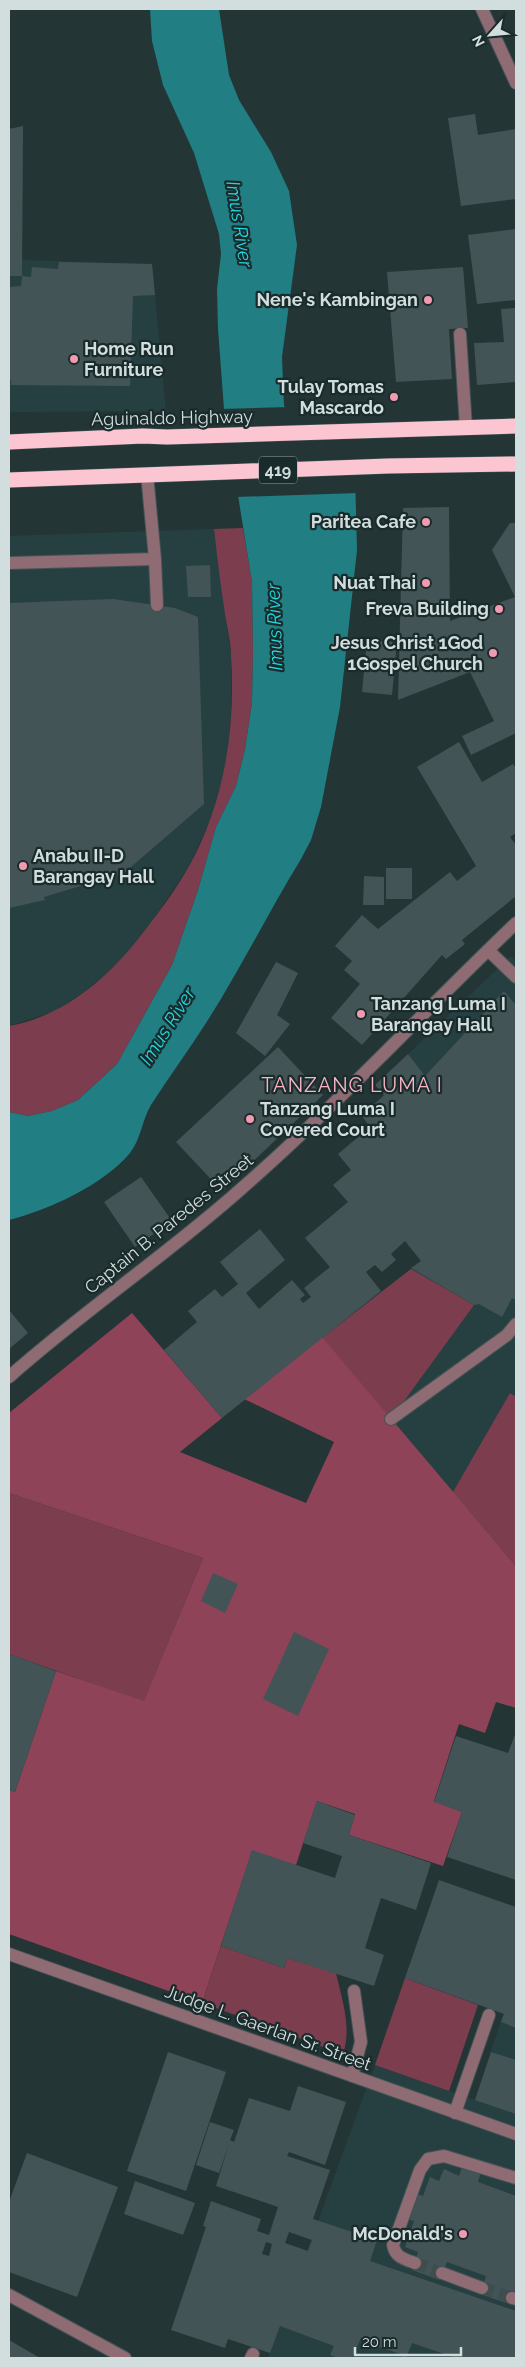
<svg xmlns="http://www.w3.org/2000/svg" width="525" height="2367" viewBox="0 0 525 2367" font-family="Raleway,sans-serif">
<rect width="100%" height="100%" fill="#243536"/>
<path fill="#264042" d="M23,126L22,260L152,264L166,411L9,412V129Z
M214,529L231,656V711L227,764L212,816L188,868L152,921L118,964L84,992L55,1011L9,1026V536Z
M511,956L516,962V1566L322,1338L458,1232L509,1188L408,1054Z
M516,1975V2358H268L375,2065L475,2100Z"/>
<path fill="#7c3d4e" d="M243,528L252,582L253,652L252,703L245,749L236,786L216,827L198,890L172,965L117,1064L78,1100L52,1111L28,1116L9,1112V1026C61,1017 106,980 138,939C155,917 174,893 188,868C224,804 236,729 231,656C231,640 226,624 224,607C220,581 217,555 214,529Z
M411,1269L474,1305L391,1419L322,1338Z
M510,1393L516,1397V1566L453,1492Z
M9,1493L203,1558L144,1702L9,1654Z
M221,1946L284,1968L287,1958L336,1973C342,2000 352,2027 343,2054L202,2003Z
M405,1978L478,2005L449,2091L375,2065Z"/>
<path fill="#8e4358" d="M132,1313L222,1418L180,1452L306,1503L334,1442L244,1399L322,1337L516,1566V1708L496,1702L485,1733L459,1724L434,1801L462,1812L443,1866L349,1835L355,1814L317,1801L296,1865L252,1851L202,2003L9,1934V1790L15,1792L56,1671L144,1701L203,1558L9,1493V1413Z"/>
<path fill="#217e83" d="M150,9H219L229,75L239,100L271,152L289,191L297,245L282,357L284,406L355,473L357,550L340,707L321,807L311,840L301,859C268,913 240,970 206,1023C188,1051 169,1077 151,1105C142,1120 141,1139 130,1153C103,1185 49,1210 9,1220V1112L28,1116L52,1111L78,1100L117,1064L172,965L198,890L216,827L236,786L245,749L252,703L253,652L252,582L224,409L218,329L217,289L221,254L219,234L194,153L163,85L152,41Z"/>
<path fill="#243536" d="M289,407L357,472L358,493L236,497L221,409Z"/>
<path fill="#435456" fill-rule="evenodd" d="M475,114L478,135L516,129V199L461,206L448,118Z
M23,126L22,276H9V129Z
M516,229V300L477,304L468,235Z
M59,262L152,264L155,295L133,296L130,386L11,385V380H9V287L21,286L22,276L31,277L32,267L58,269Z
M463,267L468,328L449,329L452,379L396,382L387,272Z
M516,308V382L477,385L474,343L504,342L501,309Z
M449,507L450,621L515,597L492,550L510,523H516V733L471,755L462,736L494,721L470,672L398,700L403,508Z
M210,565L211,597H188L186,566Z
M113,599L175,608L198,617L204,804L124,873L44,897L45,900L9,908V603Z
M367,640L397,642L392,695L362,692Z
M459,742L482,782L513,764L516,769V833L510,837L516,845V896L462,940L465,944L446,959L442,955L362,1045L331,1018L360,984L344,970L352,961L335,946L362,915L378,929L450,872L457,881L476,866L417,767Z
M386,868H412V899H386Z
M364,876L384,877V905H363Z
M276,962L298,973L277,1015L290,1024L265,1056L236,1033Z
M504,991L516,1005V1300L512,1298L502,1317L479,1304L474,1305L411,1268L421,1261L405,1241L391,1254L396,1260L382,1272L375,1265L366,1272L381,1291L222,1418L164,1350L197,1322L188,1311L215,1289L222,1297L238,1284L220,1262L260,1229L285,1260L246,1293L259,1309L292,1280L305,1295L300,1299L303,1303L311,1297L304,1288L330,1267L305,1238L348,1202L333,1185L351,1170L338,1154L370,1127L362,1116L384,1095L375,1085L408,1054L425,1076Z
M278,1047L323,1095L222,1191L176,1142Z
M141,1177L172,1221L135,1247L104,1202Z
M9,1310L28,1333L9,1349Z
M213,1573L238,1584L225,1613L201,1601Z
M294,1632L329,1649L298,1716L263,1699Z
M9,1654L56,1671L15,1792L9,1790Z
M516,1732V1880L447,1857L462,1812L434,1802L456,1736L508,1753Z
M317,1801L355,1815L349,1835L431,1863L416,1910L381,1898L365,1948L384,1955L374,1986L287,1958L284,1968L221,1946L252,1850L335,1878L342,1856L303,1843Z
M439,1880L516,1907V2028L501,2022L504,2014L405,1978Z
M168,2052L226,2072L186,2191L127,2171Z
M491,2052L516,2060V2114L475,2100Z
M298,2086L346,2102L325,2165L289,2152L287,2156L330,2170L313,2219L377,2240L370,2261L516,2311V2358H456L412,2343L406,2358H402L403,2355L360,2340L352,2358H338L330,2355L334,2346L280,2326L270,2353L228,2339L225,2348L171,2330L206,2227L203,2226L211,2201L261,2219L257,2231L269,2235L278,2207L216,2186L229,2144L219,2173L196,2165L210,2122L234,2130L230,2140L234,2142L249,2098L290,2111ZM289,2232L312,2240L308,2251L285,2243ZM266,2242L272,2244L269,2256L262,2254Z
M27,2153L118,2187L77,2297L9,2272V2202Z
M463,2164L481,2171L478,2182L516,2196V2287L509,2304L480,2294L486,2276L447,2262L440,2280L412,2270L418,2252L405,2247L414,2221L408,2219L417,2194L423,2196L430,2177L439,2181L444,2169L459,2176Z
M135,2181L195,2203L183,2235L124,2214Z
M9,2340L40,2358H9Z"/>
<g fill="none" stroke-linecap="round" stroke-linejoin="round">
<path stroke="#3e4e4f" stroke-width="12" stroke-dasharray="12 6" stroke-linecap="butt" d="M415,2263L442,2273
M482,2288L512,2298"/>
<g stroke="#435354" stroke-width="14">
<path id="minor" d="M482,9L516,83
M460,334L466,428
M147,474L155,559L157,605
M9,563L155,559
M488,950L516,977
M9,1377C83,1311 167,1255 241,1189C337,1105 424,1011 516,923
M391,1419L507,1335L516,1324
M9,1954L516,2134
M352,2076L361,2042L354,1991
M455,2113L489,2015
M415,2263C404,2259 395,2257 393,2245L420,2170L428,2159L444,2156L516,2178
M442,2273L482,2288
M9,2295L125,2358
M512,2298L516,2299
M251,2358L253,2354"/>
</g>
<g stroke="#435354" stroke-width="16">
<path id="highway" d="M9,442L143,436L167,437L516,426
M9,480L388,466L516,464"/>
</g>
<use href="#minor" stroke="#8f6b73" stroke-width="12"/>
<use href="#highway" stroke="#fbc6d1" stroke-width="15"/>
</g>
<g fill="#f29aaf" stroke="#1a2b2c" stroke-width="2">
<circle cx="428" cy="300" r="5"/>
<circle cx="74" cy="359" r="5"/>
<circle cx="394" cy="397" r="5"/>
<circle cx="426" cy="522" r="5"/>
<circle cx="426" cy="583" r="5"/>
<circle cx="499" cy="609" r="5"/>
<circle cx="493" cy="653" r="5"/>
<circle cx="23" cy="866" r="5"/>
<circle cx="361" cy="1014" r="5"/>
<circle cx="250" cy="1119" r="5"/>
<circle cx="463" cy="2234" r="5"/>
</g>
<g text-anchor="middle" stroke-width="4.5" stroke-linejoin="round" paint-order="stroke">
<rect fill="#1a2b2c" stroke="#9ba8a8" stroke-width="1" x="259" y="456.5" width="38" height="27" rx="4"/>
<g font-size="16" font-weight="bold" fill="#d2dddd">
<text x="278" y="476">419</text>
</g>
<g font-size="18" font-weight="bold" fill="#d2dddd" stroke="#1a2b2c" text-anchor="end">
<text x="418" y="306">Nene's Kambingan</text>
<text x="84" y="355" text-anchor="start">Home Run<tspan x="84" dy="21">Furniture</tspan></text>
<text x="384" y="393">Tulay Tomas<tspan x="384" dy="21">Mascardo</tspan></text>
<text x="416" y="528">Paritea Cafe</text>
<text x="416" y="589">Nuat Thai</text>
<text x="489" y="615">Freva Building</text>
<text x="483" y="649">Jesus Christ 1God<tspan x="483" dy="21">1Gospel Church</tspan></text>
<text x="33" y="862" text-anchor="start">Anabu II-D<tspan x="33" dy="21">Barangay Hall</tspan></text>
<text x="371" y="1010" text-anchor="start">Tanzang Luma I<tspan x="371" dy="21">Barangay Hall</tspan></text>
<text x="260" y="1115" text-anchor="start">Tanzang Luma I<tspan x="260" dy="21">Covered Court</tspan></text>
<text x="453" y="2240">McDonald's</text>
</g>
<g font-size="18" fill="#d2dddd" stroke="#1a2b2c">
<text transform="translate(172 418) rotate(-1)" y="6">Aguinaldo Highway</text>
<text transform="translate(169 1224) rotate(-39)" y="6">Captain B. Paredes Street</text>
<text transform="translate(268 2028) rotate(20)" y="6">Judge L. Gaerlan Sr. Street</text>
</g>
<g font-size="19" font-style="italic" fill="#1fd9e3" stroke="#1a2b2c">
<text transform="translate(240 224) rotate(81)" y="7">Imus River</text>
<text transform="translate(274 627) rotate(-92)" y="7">Imus River</text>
<text transform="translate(167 1026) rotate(-58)" y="7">Imus River</text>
</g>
<g font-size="20" letter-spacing="1" fill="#f8b4c3" stroke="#1a2b2c">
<text x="352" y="1092">TANZANG LUMA I</text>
</g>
</g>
<rect width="525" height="2367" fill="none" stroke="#d2dddd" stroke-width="20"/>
<g transform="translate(490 35) rotate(243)" stroke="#1a2b2c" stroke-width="4" paint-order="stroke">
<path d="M0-4L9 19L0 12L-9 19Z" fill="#d2dddd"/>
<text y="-8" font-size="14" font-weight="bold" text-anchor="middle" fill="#d2dddd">N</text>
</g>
<path d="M355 2347v8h106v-8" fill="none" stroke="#d2dddd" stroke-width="2.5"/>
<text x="362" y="2347" font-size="15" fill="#d2dddd" stroke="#1a2b2c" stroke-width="4" paint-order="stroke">20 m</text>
</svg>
